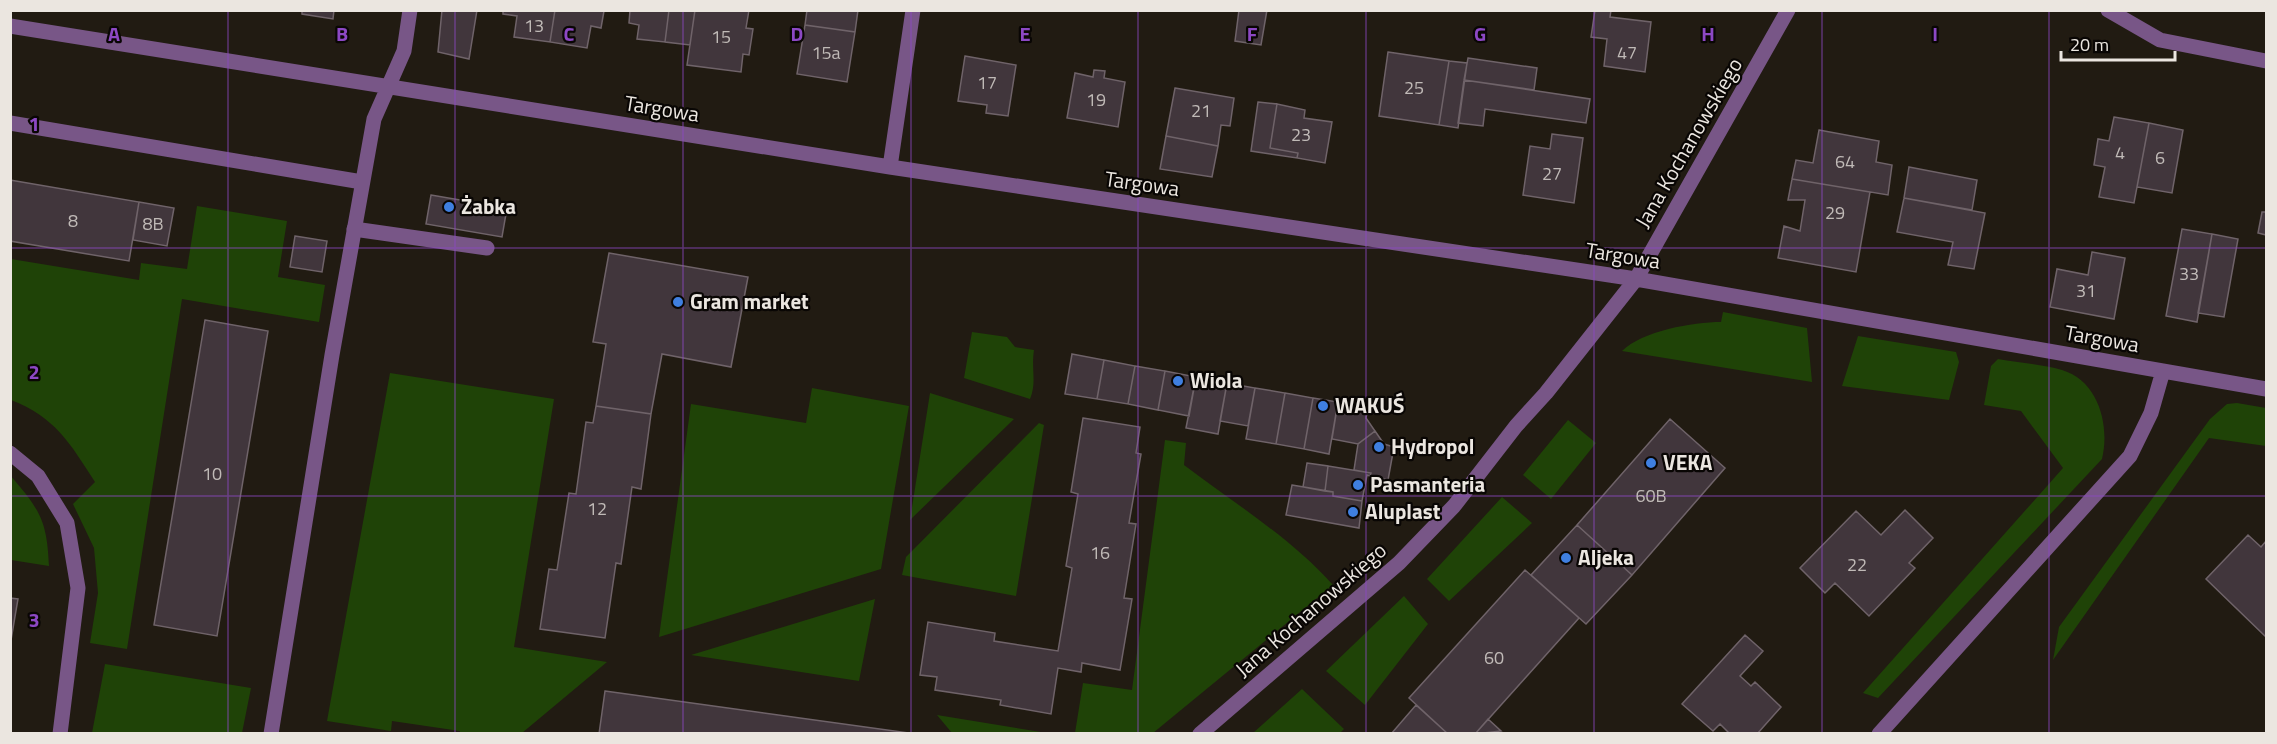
<svg xmlns="http://www.w3.org/2000/svg" width="2277" height="744" viewBox="0 0 2277 744" font-family="'Titillium Web',sans-serif">
<rect width="100%" height="100%" fill="#211b12"/>
<path fill="#1f4307" d="M197,206L287,221L278,277L325,285L319,322L182,299L127,649L90,643L98,593L94,548L73,504L95,482C70,443 55,417 11,400V259L139,280L141,263L187,269Z
M1723,312L1807,328L1812,382L1622,351C1642,331 1693,322 1721,322Z
M972,332L1007,337L1015,347L1034,350C1031,369 1037,383 1030,399L964,378Z
M1858,336L1956,352L1959,362L1949,400L1842,386Z
M1998,359C2019,363 2042,364 2062,370C2099,381 2110,426 2102,459L1878,698L1863,693L2063,468L2021,411L1984,405L1991,366Z
M390,373L554,399L514,647L607,662L522,733H460V731L392,721L391,731L327,721Z
M812,388L909,406L881,569L659,637L691,404L806,423Z
M930,393L1014,419L910,520Z
M2237,403L2266,408V446L2209,438L2053,660L2059,627L2210,419L2227,404Z
M1568,420L1596,443L1551,499L1523,475Z
M1039,423L1044,425L1016,596L902,575L906,557Z
M1165,440L1186,443L1184,465C1234,503 1291,538 1333,585L1153,733H1075L1083,683L1132,690Z
M10,475C40,510 47,520 49,566L11,560Z
M1502,497L1532,523L1449,601L1427,579Z
M1404,596L1428,624L1365,705L1326,671Z
M875,599L859,681L691,655Z
M105,664L251,688L242,733H92Z
M1302,689L1344,729L1340,733H1253Z
M937,715L1047,733H952Z"/>
<path fill="#41363c" stroke="#6f6369" stroke-width="1.5" d="M302,10H334L333,19L302,14Z
M442,10H477L469,59L438,52Z
M503,10H555L550,42L514,37L517,16L503,14Z
M555,10L604,11L601,28L591,26L587,48L550,42Z
M630,10H669L665,42L637,39L639,25L629,23Z
M669,10H695L690,45L665,42Z
M695,10H749L746,28L753,29L749,55L743,54L741,72L687,65Z
M807,10H858L855,32L805,25Z
M1239,10H1267L1261,45L1235,41Z
M1595,10H1611L1610,17L1651,22L1645,72L1604,66L1607,39L1591,37Z
M805,25L855,32L847,82L797,74Z
M1388,52L1449,61L1439,125L1379,116Z
M965,56L1016,65L1008,116L986,113L987,105L958,101Z
M1468,58L1537,68L1534,90L1464,80Z
M1449,61L1467,63L1458,128L1439,125Z
M1094,70L1105,71L1104,78L1125,82L1118,127L1067,118L1075,73L1093,77Z
M1464,80L1590,99L1586,123L1485,109L1483,126L1458,123Z
M1175,88L1234,98L1230,126L1221,125L1218,146L1166,136Z
M1258,102L1277,104L1270,148L1298,153L1297,158L1251,151Z
M1277,104L1305,110L1304,118L1332,122L1325,163L1297,158L1298,153L1270,148Z
M2114,117L2149,123L2134,203L2099,197L2105,167L2094,165L2098,139L2109,141Z
M2149,123L2183,130L2172,193L2137,187Z
M1819,130L1879,141L1876,162L1892,165L1888,195L1792,179L1796,160L1813,163Z
M1552,134L1583,138L1574,203L1523,195L1530,146L1550,149Z
M1166,136L1218,146L1212,177L1160,169Z
M1909,167L1977,180L1972,210L1904,198Z
M1792,179L1870,192L1856,272L1778,258L1784,226L1800,231L1805,200H1788Z
M10,180L139,202L129,261L10,241Z
M431,195L507,208L502,237L426,224Z
M1904,198L1985,213L1974,269L1948,265L1953,242L1897,232Z
M139,202L174,208L167,246L133,240Z
M2262,212H2266V235L2258,233Z
M2182,229L2212,234L2197,322L2166,316Z
M2212,234L2238,239L2224,317L2198,313Z
M295,236L327,241L322,272L290,267Z
M2092,252L2125,258L2114,319L2050,307L2057,269L2088,275Z
M609,253L748,277L731,367L662,354L651,414L596,406L606,344L593,342Z
M205,320L268,331L217,636L154,625Z
M1072,354L1104,360L1097,399L1065,394Z
M1104,360L1135,366L1128,404L1097,399Z
M1135,366L1165,371L1158,410L1128,404Z
M1165,371L1196,377L1189,416L1158,410Z
M1196,377L1227,383L1218,434L1186,428Z
M1227,383L1255,388L1248,426L1220,421Z
M1255,388L1285,393L1276,444L1246,439Z
M1285,393L1313,398L1304,449L1276,444Z
M1313,398L1338,402L1329,454L1304,449Z
M1338,402L1368,407L1366,418L1375,431L1358,444L1332,439Z
M596,406L651,414L641,489L632,487L621,564L616,563L605,638L540,629L549,569L557,570L569,493L576,494L586,422L593,423Z
M1083,418L1140,427L1136,453L1141,454L1129,523L1136,524L1124,598L1132,599L1120,670L1082,663L1081,672L1058,668L1051,714L1000,705L1001,700L935,690L937,677L920,675L928,622L995,633L994,641L1058,651L1072,568L1066,566L1078,494L1071,492Z
M1670,419L1725,468L1632,575L1577,525Z
M1375,431L1384,444L1394,447L1388,480L1370,476L1371,473L1354,470L1358,444Z
M1307,463L1328,466L1325,491L1303,487Z
M1328,466L1371,473L1370,476L1367,475L1362,501L1333,496V492L1325,491Z
M1292,485L1333,492V496L1362,501L1359,528L1286,515Z
M1905,510L1933,538L1909,563L1915,568L1869,616L1835,583L1825,593L1800,568L1856,511L1881,535Z
M1577,525L1632,575L1586,624L1531,575Z
M2248,535L2261,547L2266,541V637L2206,579Z
M1525,570L1579,618L1475,734H1448L1409,698Z
M10,598L18,599L10,646Z
M1745,635L1763,651L1740,676L1751,686L1755,682L1781,707L1757,734H1730L1720,724L1713,731L1682,704Z
M605,691L909,733L908,734H599Z
M1416,705L1448,734H1391Z
M1488,719L1501,731L1475,734Z"/>
<g fill="none" stroke-linecap="round" stroke-linejoin="round">
<path stroke="#785687" stroke-width="15" d="M10,123L362,182
M354,229L487,248"/>
<path stroke="#785687" stroke-width="15" d="M2108,10L2160,40L2266,61
M10,26L890,167L1636,279L2266,389
M890,167L913,10
M10,453L38,476L67,523L78,588L60,734
M271,734L332,355L374,119L404,51L410,10
M1200,734L1399,563L1454,506L1516,426L1546,393L1636,279L1788,10
M1879,734L2130,456L2151,413L2163,371"/>
</g>
<path fill="none" stroke="#8c48c4" stroke-width="1.5" stroke-opacity="0.55" d="M228,10V734M455,10V734M683,10V734M911,10V734M1138,10V734M1366,10V734M1594,10V734M1822,10V734M2049,10V734M10,248H2266M10,496H2266"/>
<g fill="#3f7fe0" stroke="#090604" stroke-width="2">
<circle cx="449" cy="207" r="6"/>
<circle cx="678" cy="302" r="6"/>
<circle cx="1178" cy="381" r="6"/>
<circle cx="1323" cy="406" r="6"/>
<circle cx="1379" cy="447" r="6"/>
<circle cx="1651" cy="463" r="6"/>
<circle cx="1358" cy="485" r="6"/>
<circle cx="1353" cy="512" r="6"/>
<circle cx="1566" cy="558" r="6"/>
</g>
<g text-anchor="middle" stroke-width="4.5" stroke-linejoin="round" paint-order="stroke">
<g font-size="18" fill="#c0bab7">
<text x="534" y="32">13</text>
<text x="721" y="43">15</text>
<text x="826" y="59">15a</text>
<text x="1627" y="59">47</text>
<text x="987" y="89">17</text>
<text x="1414" y="94">25</text>
<text x="1096" y="106">19</text>
<text x="1201" y="117">21</text>
<text x="1301" y="141">23</text>
<text x="2120" y="159">4</text>
<text x="2160" y="164">6</text>
<text x="1845" y="168">64</text>
<text x="1552" y="180">27</text>
<text x="1835" y="219">29</text>
<text x="73" y="227">8</text>
<text x="153" y="230">8B</text>
<text x="2189" y="280">33</text>
<text x="2086" y="297">31</text>
<text x="212" y="480">10</text>
<text x="1651" y="502">60B</text>
<text x="597" y="515">12</text>
<text x="1100" y="559">16</text>
<text x="1857" y="571">22</text>
<text x="1494" y="664">60</text>
</g>
<g font-size="21" fill="#ebe6e0" stroke="#090604">
<text transform="translate(662 109) rotate(9)" y="7">Targowa</text>
<text transform="translate(1689 143) rotate(-60)" y="7">Jana Kochanowskiego</text>
<text transform="translate(1142 184) rotate(8)" y="7">Targowa</text>
<text transform="translate(1623 256) rotate(9)" y="7">Targowa</text>
<text transform="translate(2102 339) rotate(10)" y="7">Targowa</text>
<text transform="translate(1311 610) rotate(-41)" y="7">Jana Kochanowskiego</text>
</g>
<g font-size="21" font-weight="bold" fill="#ebe6e0" stroke="#090604" text-anchor="start">
<text x="461" y="214">Żabka</text>
<text x="690" y="309">Gram market</text>
<text x="1190" y="388">Wiola</text>
<text x="1335" y="413">WAKUŚ</text>
<text x="1391" y="454">Hydropol</text>
<text x="1663" y="470">VEKA</text>
<text x="1370" y="492">Pasmanteria</text>
<text x="1365" y="519">Aluplast</text>
<text x="1578" y="565">Aljeka</text>
</g>
</g>
<g font-size="20" text-anchor="middle" font-weight="bold" fill="#8c48c4" stroke="#090604" stroke-width="4.5" stroke-linejoin="round" paint-order="stroke">
<text x="114" y="41">A</text>
<text x="342" y="41">B</text>
<text x="569" y="41">C</text>
<text x="797" y="41">D</text>
<text x="1025" y="41">E</text>
<text x="1252" y="41">F</text>
<text x="1480" y="41">G</text>
<text x="1708" y="41">H</text>
<text x="1935" y="41">I</text>
<text x="34" y="131">1</text>
<text x="34" y="379">2</text>
<text x="34" y="627">3</text>
</g>
<rect width="2277" height="744" fill="none" stroke="#ebe6e0" stroke-width="24"/>
<path d="M2061 51v9h114v-9" fill="none" stroke="#ebe6e0" stroke-width="3"/>
<text x="2070" y="51" font-size="18" fill="#ebe6e0" stroke="#090604" stroke-width="4.5" paint-order="stroke">20 m</text>
</svg>
